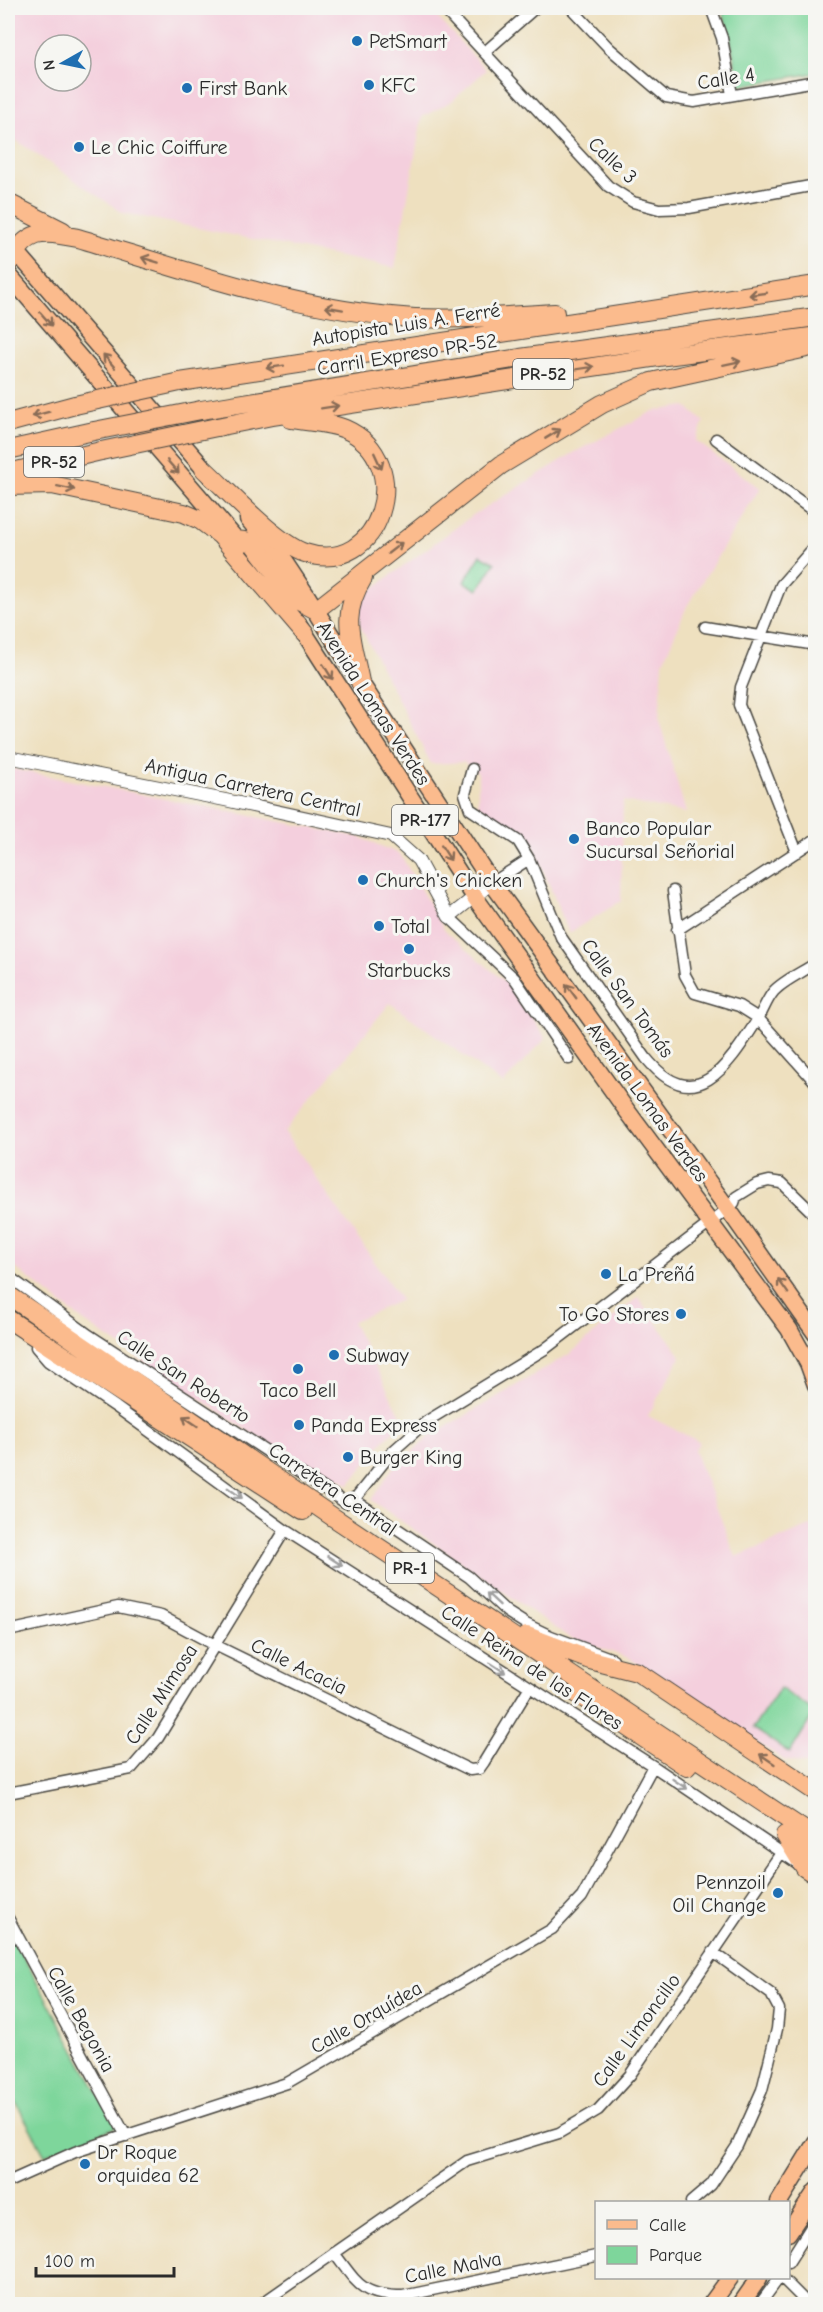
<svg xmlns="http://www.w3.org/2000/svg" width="823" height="2312" viewBox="0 0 823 2312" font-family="'Comic Neue',sans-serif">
<rect width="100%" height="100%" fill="#f6f6f2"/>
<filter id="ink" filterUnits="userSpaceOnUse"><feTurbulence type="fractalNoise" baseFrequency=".0167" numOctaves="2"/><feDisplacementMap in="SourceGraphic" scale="12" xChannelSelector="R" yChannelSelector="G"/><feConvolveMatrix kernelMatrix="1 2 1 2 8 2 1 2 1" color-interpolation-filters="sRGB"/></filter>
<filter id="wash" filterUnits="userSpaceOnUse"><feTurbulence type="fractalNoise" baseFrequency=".008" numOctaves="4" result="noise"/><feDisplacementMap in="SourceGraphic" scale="24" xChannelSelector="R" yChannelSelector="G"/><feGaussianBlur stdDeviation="1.35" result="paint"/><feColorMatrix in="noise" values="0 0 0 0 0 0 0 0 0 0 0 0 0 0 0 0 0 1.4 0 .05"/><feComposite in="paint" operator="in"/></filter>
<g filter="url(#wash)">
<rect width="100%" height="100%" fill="#eee0bf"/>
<path fill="#f4cfdd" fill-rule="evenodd" d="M8,8H429L486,70L452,101L422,117L395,268L123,213L8,135ZM45,45H81V81H45Z
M686,406L704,422L696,441L760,488L687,606L663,662L659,720L686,813L623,801L621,901L569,933L532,843L478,805V773L464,762L431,764L359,624L360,598L473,515L575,452L653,411Z
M8,768L359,837L400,854L445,931L509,985L546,1038L503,1084L390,1003L284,1132L401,1300L352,1322L404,1421L385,1439L349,1485L339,1478L332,1487L83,1321L8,1262Z
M638,1297L681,1356L648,1416L700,1442L694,1450L736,1557L815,1524V1766L784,1760L629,1658L570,1638L371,1500L393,1468L429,1437L571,1353Z"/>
<path fill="#7ed69b" stroke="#548063" stroke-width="1.5" d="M721,8H815V73L739,86L729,32Z
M481,555L495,563L478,590L464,582Z
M780,1688L815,1712L790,1753L753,1728Z
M8,1929L117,2127L45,2155L8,2088Z"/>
</g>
<g filter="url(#ink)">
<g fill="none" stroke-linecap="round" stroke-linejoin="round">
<g stroke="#484641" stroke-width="13">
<path id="minor" d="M443,8L608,186L633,202L659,209L689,208L816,185
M571,8L609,48L666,97L694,102L816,81
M711,8L722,38L732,95
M485,52L535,8
M716,439L816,513
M705,627L816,645
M472,769L465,794L470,809L518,841L529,859L561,937L646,1058C696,1119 729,1064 758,1019C763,1011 767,999 774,991C784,980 803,972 816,963
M797,852L739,705L741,687L781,585L816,545
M492,883L529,859
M673,891L685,975L695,993L739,1006L758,1018L816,1083
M449,917L515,979L569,1059
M677,930L816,839
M8,1276L89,1335L346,1503L357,1496L393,1451L427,1421L545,1349L710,1223L734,1203L736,1197L757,1184L769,1181L782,1183L816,1216
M36,1347L48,1361L116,1407L285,1530L653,1766L800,1865
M353,1499L469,1577L507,1612L526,1624L551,1636L613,1659
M8,1631L118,1607L161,1616L215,1645L470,1770L479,1769L484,1762L529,1688
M8,1793L131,1769L158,1738L285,1530
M8,1918L126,2136
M8,2182L75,2152L287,2083L552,1929L582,1897L653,1766
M691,2202L711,2185L737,2146L762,2090L777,2029L779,2009L771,1994L713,1952
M334,2253C358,2284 361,2296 403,2296L596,2256
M788,2263L816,2219
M782,2278L808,2304
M261,2304L467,2161L559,2133L598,2110L630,2075L781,1853
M760,2304L779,2278"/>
</g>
<g stroke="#484641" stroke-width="14">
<path id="tertiary" d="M8,757L225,800L391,836L418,860L449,917L492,883"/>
</g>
<g stroke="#484641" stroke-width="19">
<path id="primary" d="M8,242L213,479
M8,274L240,544
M248,519L285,563L307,596L360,682L492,883L728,1209L816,1334
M298,623L474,896L625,1108L789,1329L808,1363L816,1385
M779,2202L816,2142
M788,2233L816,2191
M711,2304L730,2278
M741,2304L759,2278"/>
</g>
<g stroke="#484641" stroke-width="20">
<path id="motorway" d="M8,203L63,231
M8,264C29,228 41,231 78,238C181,269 284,306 391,316C443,322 503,316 555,313
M180,382L816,285
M201,410L520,358L816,317
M8,423L75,405
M217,427L272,416L658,357L811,337
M8,450L94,431
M204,469C228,491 277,544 305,553C380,578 418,461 345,429C329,422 308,422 291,419
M8,473L101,451
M8,486L52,485L184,513L200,520L220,535L305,634
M236,540L252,542L297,600L316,610L501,465L602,404L651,382L816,346
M360,682C352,640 339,617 363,578
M8,1295L333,1517L816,1838
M8,1319L303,1511
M527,1636L590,1660L637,1672L816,1792
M576,1693L687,1767
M785,1835L805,1868L816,1875
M790,1836L816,1852"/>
</g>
<use href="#minor" stroke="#fff" stroke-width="10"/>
<use href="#tertiary" stroke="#fff" stroke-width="12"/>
<use href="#primary" stroke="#fbbb8d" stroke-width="16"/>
<use href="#motorway" stroke="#fbbb8d" stroke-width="18"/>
<g stroke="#484641" stroke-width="20" stroke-linecap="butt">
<path id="motorway-bridge" d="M75,405L180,382
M94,431L201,410
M101,451L217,427"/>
</g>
<use href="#motorway-bridge" stroke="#fbbb8d" stroke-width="18"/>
</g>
<defs><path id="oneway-shaft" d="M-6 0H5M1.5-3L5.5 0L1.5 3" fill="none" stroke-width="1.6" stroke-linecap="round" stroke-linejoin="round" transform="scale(1.5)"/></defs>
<g stroke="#896c57">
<use href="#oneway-shaft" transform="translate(150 260) rotate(-163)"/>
<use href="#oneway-shaft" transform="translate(758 294) rotate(172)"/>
<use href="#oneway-shaft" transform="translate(334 308) rotate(-170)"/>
<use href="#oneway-shaft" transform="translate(46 319) rotate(49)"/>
<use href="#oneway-shaft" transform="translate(109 361) rotate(-131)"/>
<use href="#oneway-shaft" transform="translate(732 363) rotate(-12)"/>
<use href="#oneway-shaft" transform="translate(275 367) rotate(171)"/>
<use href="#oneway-shaft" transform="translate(585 368) rotate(-9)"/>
<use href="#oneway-shaft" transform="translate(330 407) rotate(-9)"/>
<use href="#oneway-shaft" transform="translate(41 414) rotate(165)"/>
<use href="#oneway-shaft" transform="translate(553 434) rotate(-31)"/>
<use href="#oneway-shaft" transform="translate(378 461) rotate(65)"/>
<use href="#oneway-shaft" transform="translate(173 467) rotate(49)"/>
<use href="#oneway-shaft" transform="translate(66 488) rotate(12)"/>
<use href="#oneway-shaft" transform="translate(395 548) rotate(-38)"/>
<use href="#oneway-shaft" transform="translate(328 672) rotate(58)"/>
<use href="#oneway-shaft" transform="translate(446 853) rotate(57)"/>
<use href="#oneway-shaft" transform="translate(571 991) rotate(-126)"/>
<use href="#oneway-shaft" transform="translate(783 1286) rotate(-125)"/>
<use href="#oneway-shaft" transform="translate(190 1421) rotate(-146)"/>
<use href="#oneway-shaft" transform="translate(767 1759) rotate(-146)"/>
</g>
<g stroke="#a0a0a0">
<use href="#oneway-shaft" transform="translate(235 1493) rotate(36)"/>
<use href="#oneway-shaft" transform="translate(335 1561) rotate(33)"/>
<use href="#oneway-shaft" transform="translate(493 1599) rotate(-137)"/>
<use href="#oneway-shaft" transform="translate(498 1668) rotate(33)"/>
<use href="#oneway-shaft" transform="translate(680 1784) rotate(34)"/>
</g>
</g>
<g fill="#1f6fb2" stroke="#f6f6f2" stroke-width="2">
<circle cx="357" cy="41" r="6"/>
<circle cx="369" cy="85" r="6"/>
<circle cx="187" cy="88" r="6"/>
<circle cx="79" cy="147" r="6"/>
<circle cx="574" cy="839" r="6"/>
<circle cx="363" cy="880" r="6"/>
<circle cx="379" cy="926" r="6"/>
<circle cx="409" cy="949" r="6"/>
<circle cx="606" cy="1274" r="6"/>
<circle cx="681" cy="1314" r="6"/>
<circle cx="334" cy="1355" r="6"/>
<circle cx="298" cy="1369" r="6"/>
<circle cx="299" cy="1425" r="6"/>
<circle cx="348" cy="1457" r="6"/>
<circle cx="778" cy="1893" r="6"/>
<circle cx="85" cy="2164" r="6"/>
</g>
<g text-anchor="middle" stroke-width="6" stroke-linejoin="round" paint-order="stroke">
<g fill="#f6f6f2" stroke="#686867" stroke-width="1.5">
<rect x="513" y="359" width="60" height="30" rx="4.5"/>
<rect x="24" y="447" width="60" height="30" rx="4.5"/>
<rect x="392" y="805" width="66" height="30" rx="4.5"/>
<rect x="386" y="1553" width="48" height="30" rx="4.5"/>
</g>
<g font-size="18" font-weight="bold" fill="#2b2b2b">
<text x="543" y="380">PR-52</text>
<text x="54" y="468">PR-52</text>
<text x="425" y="826">PR-177</text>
<text x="410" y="1574">PR-1</text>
</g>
<g font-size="20" fill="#2b2b2b" stroke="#f6f6f2" text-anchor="start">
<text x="369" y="48">PetSmart</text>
<text x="381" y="92">KFC</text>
<text x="199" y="95">First Bank</text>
<text x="91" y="154">Le Chic Coiffure</text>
<text x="586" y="835">Banco Popular<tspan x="586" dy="23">Sucursal Señorial</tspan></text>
<text x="375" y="887">Church's Chicken</text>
<text x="391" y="933">Total</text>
<text x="409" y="977" text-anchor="middle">Starbucks</text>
<text x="618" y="1281">La Preñá</text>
<text x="669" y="1321" text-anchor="end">To Go Stores</text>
<text x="346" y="1362">Subway</text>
<text x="298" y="1397" text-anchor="middle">Taco Bell</text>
<text x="311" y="1432">Panda Express</text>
<text x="360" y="1464">Burger King</text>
<text x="766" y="1889" text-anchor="end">Pennzoil<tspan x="766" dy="23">Oil Change</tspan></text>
<text x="97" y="2159">Dr Roque<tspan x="97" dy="23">orquidea 62</tspan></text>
</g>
<g font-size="20" fill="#2b2b2b" stroke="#f6f6f2">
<text transform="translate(726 78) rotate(-9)" y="7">Calle 4</text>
<text transform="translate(613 160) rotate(43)" y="7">Calle 3</text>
<text transform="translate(406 324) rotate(-9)" y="7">Autopista Luis A. Ferré</text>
<text transform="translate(407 354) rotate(-9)" y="7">Carril Expreso PR-52</text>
<text transform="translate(374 703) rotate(57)" y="7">Avenida Lomas Verdes</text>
<text transform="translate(253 787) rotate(12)" y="7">Antigua Carretera Central</text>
<text transform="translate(628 998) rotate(54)" y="7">Calle San Tomás</text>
<text transform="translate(648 1102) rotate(54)" y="7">Avenida Lomas Verdes</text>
<text transform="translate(184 1376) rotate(33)" y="7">Calle San Roberto</text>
<text transform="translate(333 1489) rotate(34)" y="7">Carretera Central</text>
<text transform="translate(299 1666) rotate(26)" y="7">Calle Acacia</text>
<text transform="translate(532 1667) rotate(33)" y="7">Calle Reina de las Flores</text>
<text transform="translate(161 1694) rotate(-57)" y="7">Calle Mimosa</text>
<text transform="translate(366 2017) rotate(-30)" y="7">Calle Orquídea</text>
<text transform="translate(82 2019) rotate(61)" y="7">Calle Begonia</text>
<text transform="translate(636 2030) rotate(-54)" y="7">Calle Limoncillo</text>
<text transform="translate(453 2267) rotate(-11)" y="7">Calle Malva</text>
</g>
</g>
<rect width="823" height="2312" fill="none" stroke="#f6f6f2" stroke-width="30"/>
<rect x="595" y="2201" width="195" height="78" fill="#f6f6f2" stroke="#a5a5a2" stroke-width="1.5"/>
<rect x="607" y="2220" width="30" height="9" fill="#fbbb8d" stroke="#a5a5a2" stroke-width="1.5"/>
<text x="649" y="2231" font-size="18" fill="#2b2b2b">Calle</text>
<rect x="607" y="2246" width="30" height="18" fill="#7ed69b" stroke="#a5a5a2" stroke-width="1.5"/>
<text x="649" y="2261" font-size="18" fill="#2b2b2b">Parque</text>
<g transform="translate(63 63) rotate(261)"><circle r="28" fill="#f6f6f2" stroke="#a5a5a2" stroke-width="1.5"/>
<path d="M0-4.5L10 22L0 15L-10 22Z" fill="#1f6fb2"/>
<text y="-9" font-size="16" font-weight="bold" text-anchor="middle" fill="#2b2b2b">N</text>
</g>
<path d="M36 2267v9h138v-9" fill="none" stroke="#2b2b2b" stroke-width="3"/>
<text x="45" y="2267" font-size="18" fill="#2b2b2b" stroke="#f6f6f2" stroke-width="4.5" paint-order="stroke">100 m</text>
</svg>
